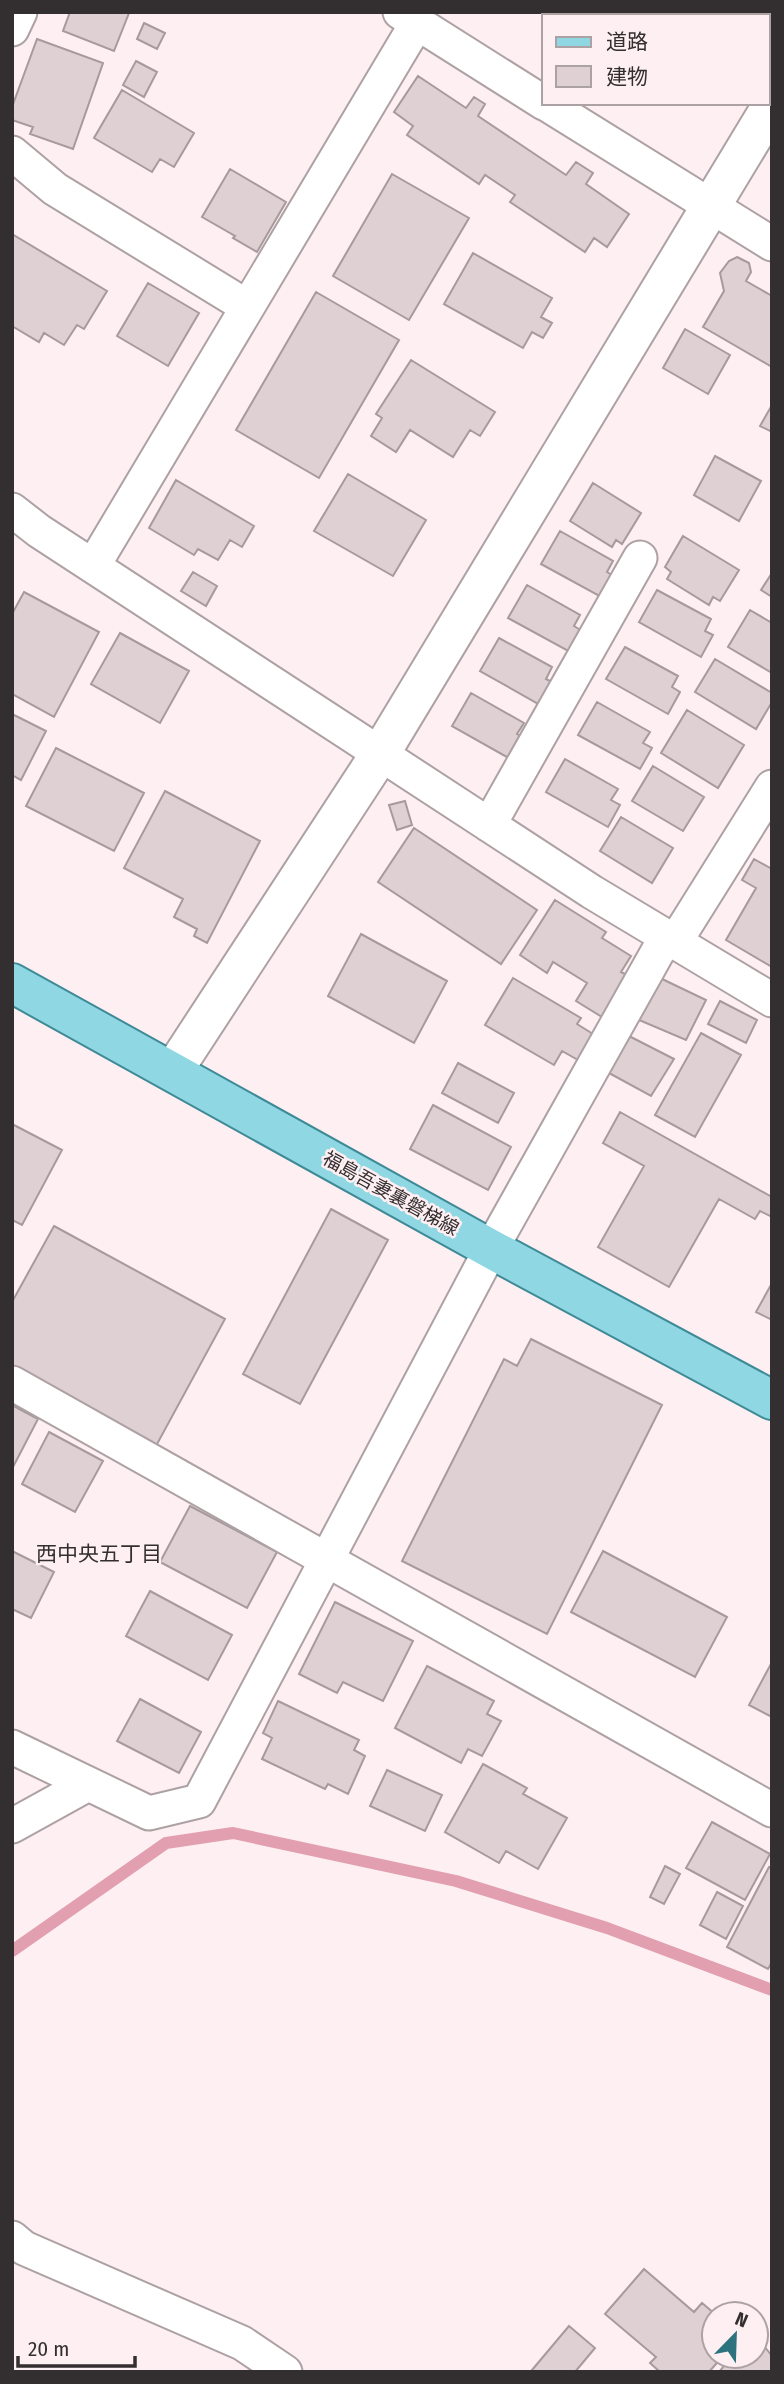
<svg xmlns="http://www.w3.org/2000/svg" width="784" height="2384" viewBox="0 0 784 2384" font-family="'Fira Sans Condensed','Noto Sans JP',sans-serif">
<rect width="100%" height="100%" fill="#fdeff2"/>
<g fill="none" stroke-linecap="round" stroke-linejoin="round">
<path stroke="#e29fb0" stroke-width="12" d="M12,1951L166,1843L233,1833L456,1881L607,1928L772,1990"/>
</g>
<path fill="#ded0d3" stroke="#a69a9d" stroke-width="2" d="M70,12L129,13L114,51L63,31Z
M589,12H653L651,16H594Z
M144,23L165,33L157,49L137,39Z
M37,39L103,63L73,149L30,134L33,127L12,120V107Z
M136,61L157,72L144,97L123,85Z
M418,76L466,108L474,97L485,104L478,116L566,175L576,162L593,173L586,184L629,214L607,247L594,238L585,252L510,202L515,195L485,175L479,184L407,135L413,126L394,112Z
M122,90L194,133L174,167L160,159L152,172L94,138Z
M230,169L286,202L257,252L233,238L235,236L202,217Z
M392,174L469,218L409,320L333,276Z
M12,234L107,291L84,329L77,325L64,345L44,333L39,342L12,326Z
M473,253L552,298L541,317L552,323L543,338L532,332L523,348L444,304Z
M737,257L749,263L751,272L746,281L772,296V367L703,327L724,291L720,273L729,261Z
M148,283L199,313L168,366L117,336Z
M316,292L399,340L319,478L236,430Z
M685,329L730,355L708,394L663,368Z
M411,360L495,412L480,436L470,430L453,457L410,430L396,452L371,436L382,418L376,414Z
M772,405V432L760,426Z
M715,456L761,481L739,521L694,495Z
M348,474L426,520L393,576L314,531Z
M176,480L254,526L242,547L230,540L218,560L198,549L194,555L149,528Z
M593,483L641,513L622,544L616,540L612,547L570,521Z
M560,531L613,561L607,572L615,577L603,598L541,564Z
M683,536L739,570L720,601L713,597L709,605L667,579L671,572L665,567Z
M193,572L217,586L206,606L181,591Z
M772,573V597L761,590Z
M527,585L580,615L574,626L582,631L570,652L508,618Z
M657,590L711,619L705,631L713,635L701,657L639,622Z
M24,592L99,632L54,717L12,694V614Z
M750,610L772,623V673L728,647Z
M120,633L189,671L160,723L91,684Z
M499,638L552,667L546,679L554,683L542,706L480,671Z
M625,647L678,676L672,687L680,692L668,714L606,679Z
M715,659L772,693V702L756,729L695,692Z
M471,693L524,723L517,734L526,739L514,761L452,726Z
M597,702L650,732L643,743L652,748L640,769L578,735Z
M687,710L744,745L718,788L661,753Z
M12,714L46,731L21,780L12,775Z
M56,748L144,793L114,851L26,806Z
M565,759L618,789L611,800L620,805L608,827L546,792Z
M653,766L704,797L683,831L632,801Z
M165,791L260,841L207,943L194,936L197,929L174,917L183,899L124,868Z
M405,801L412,825L397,830L389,805Z
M621,817L673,848L652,883L600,851Z
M414,828L537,910L501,964L378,882Z
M754,859L772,869V967L726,940L756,888L742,880Z
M555,900L606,932L602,938L631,956L621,972L627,975L602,1017L576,1001L587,983L553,962L547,973L520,955Z
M361,934L447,981L414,1043L328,996Z
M513,978L581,1018L577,1024L593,1034L578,1060L562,1051L554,1065L485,1025Z
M660,978L706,1000L686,1040L639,1020Z
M720,1001L757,1020L746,1043L708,1024Z
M701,1033L741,1055L695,1137L655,1115Z
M629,1036L674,1059L651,1096L609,1073Z
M458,1063L514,1093L498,1123L442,1093Z
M433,1105L511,1147L488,1190L410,1149Z
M620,1112L772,1197V1217L760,1211L755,1219L719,1199L669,1287L598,1247L644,1166L603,1143Z
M12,1124L62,1150L22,1225L12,1220Z
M331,1209L388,1240L300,1404L243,1374Z
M54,1226L225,1319L156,1446L12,1368V1302Z
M772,1283V1320L756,1312Z
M531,1339L662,1405L547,1634L402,1561L504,1359L517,1366Z
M12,1405L38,1419L13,1467L12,1466Z
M49,1432L103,1461L75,1512L22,1484Z
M190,1506L277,1552L247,1608L160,1562Z
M12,1551L54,1572L31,1618L12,1609Z
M603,1551L727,1617L695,1677L571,1612Z
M150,1591L232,1635L208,1680L126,1636Z
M335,1602L413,1641L383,1701L343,1682L337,1693L299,1674Z
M772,1662V1717L749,1705Z
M427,1666L494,1701L487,1714L501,1721L482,1756L468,1749L461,1763L395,1728Z
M140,1699L201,1732L179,1773L117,1741Z
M278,1701L359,1740L354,1750L365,1756L348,1794L328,1784L325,1789L262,1759L272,1738L263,1733Z
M483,1764L527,1788L523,1794L567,1818L538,1869L506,1851L499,1863L445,1832Z
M387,1770L442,1795L425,1831L370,1806Z
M712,1822L770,1854L745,1900L686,1868Z
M665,1866L680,1874L664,1904L650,1897Z
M769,1867L772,1868V1962L768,1969L727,1947Z
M717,1892L743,1906L726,1939L700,1925Z
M644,2269L694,2312L702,2303L715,2314L712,2326L714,2328V2356H723L709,2372H660L650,2363L656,2357L605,2314Z
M569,2326L595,2348L575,2372H534L532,2370Z
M756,2336L772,2356V2372H719L732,2356H756Z"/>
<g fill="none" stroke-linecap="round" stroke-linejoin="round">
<g stroke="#ada1a4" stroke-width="37">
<path id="minor" d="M400,12L544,103
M750,12L756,16
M12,29L20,12
M545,103L772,244
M12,153L55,189L246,306
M12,510L39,531L592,892L772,1000
M93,566L417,23
M489,825L640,558
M675,942L772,787
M12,1383L772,1810
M12,1747L149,1813L199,1801L491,1249L666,937
M12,1826L88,1784
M12,2238L24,2248L242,2343L285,2372"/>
</g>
<g stroke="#ada1a4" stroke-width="42">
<path id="tertiary" d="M173,1071L380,754L772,105"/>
</g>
<g stroke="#3f8a97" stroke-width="42">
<path id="primary" d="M12,983L491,1249L772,1400"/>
</g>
<use href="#minor" stroke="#fff" stroke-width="33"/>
<use href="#tertiary" stroke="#fff" stroke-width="38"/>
<use href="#primary" stroke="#8fd7e2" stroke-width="38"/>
</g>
<g text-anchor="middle" stroke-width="5" stroke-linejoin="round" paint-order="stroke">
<g font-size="19" fill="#332e2f" stroke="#fdeff2">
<text transform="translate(391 1193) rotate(29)" y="7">福島吾妻裏磐梯線</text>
</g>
<g font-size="21" fill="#332e2f" stroke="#fdeff2">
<text x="99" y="1561">西中央五丁目</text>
</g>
</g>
<rect width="784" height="2384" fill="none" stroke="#332e2f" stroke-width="28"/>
<rect x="542" y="14" width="228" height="91" fill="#fdeff2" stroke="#aca2a4" stroke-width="2"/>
<rect x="556" y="37" width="35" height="10" fill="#8fd7e2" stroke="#aca2a4" stroke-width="2"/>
<text x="606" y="49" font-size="21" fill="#332e2f">道路</text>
<rect x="556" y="66" width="35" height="21" fill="#ded0d3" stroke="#aca2a4" stroke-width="2"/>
<text x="606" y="84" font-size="21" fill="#332e2f">建物</text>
<g transform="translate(735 2335) rotate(23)"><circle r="33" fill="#fdeff2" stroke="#aca2a4" stroke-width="2"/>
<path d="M0-5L12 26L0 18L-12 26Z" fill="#2c737f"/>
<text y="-10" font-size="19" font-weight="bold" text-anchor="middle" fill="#332e2f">N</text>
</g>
<path d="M18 2356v10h117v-10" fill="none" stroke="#332e2f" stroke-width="3.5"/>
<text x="28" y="2356" font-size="21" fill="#332e2f" stroke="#fdeff2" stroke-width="5" paint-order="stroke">20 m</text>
</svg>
